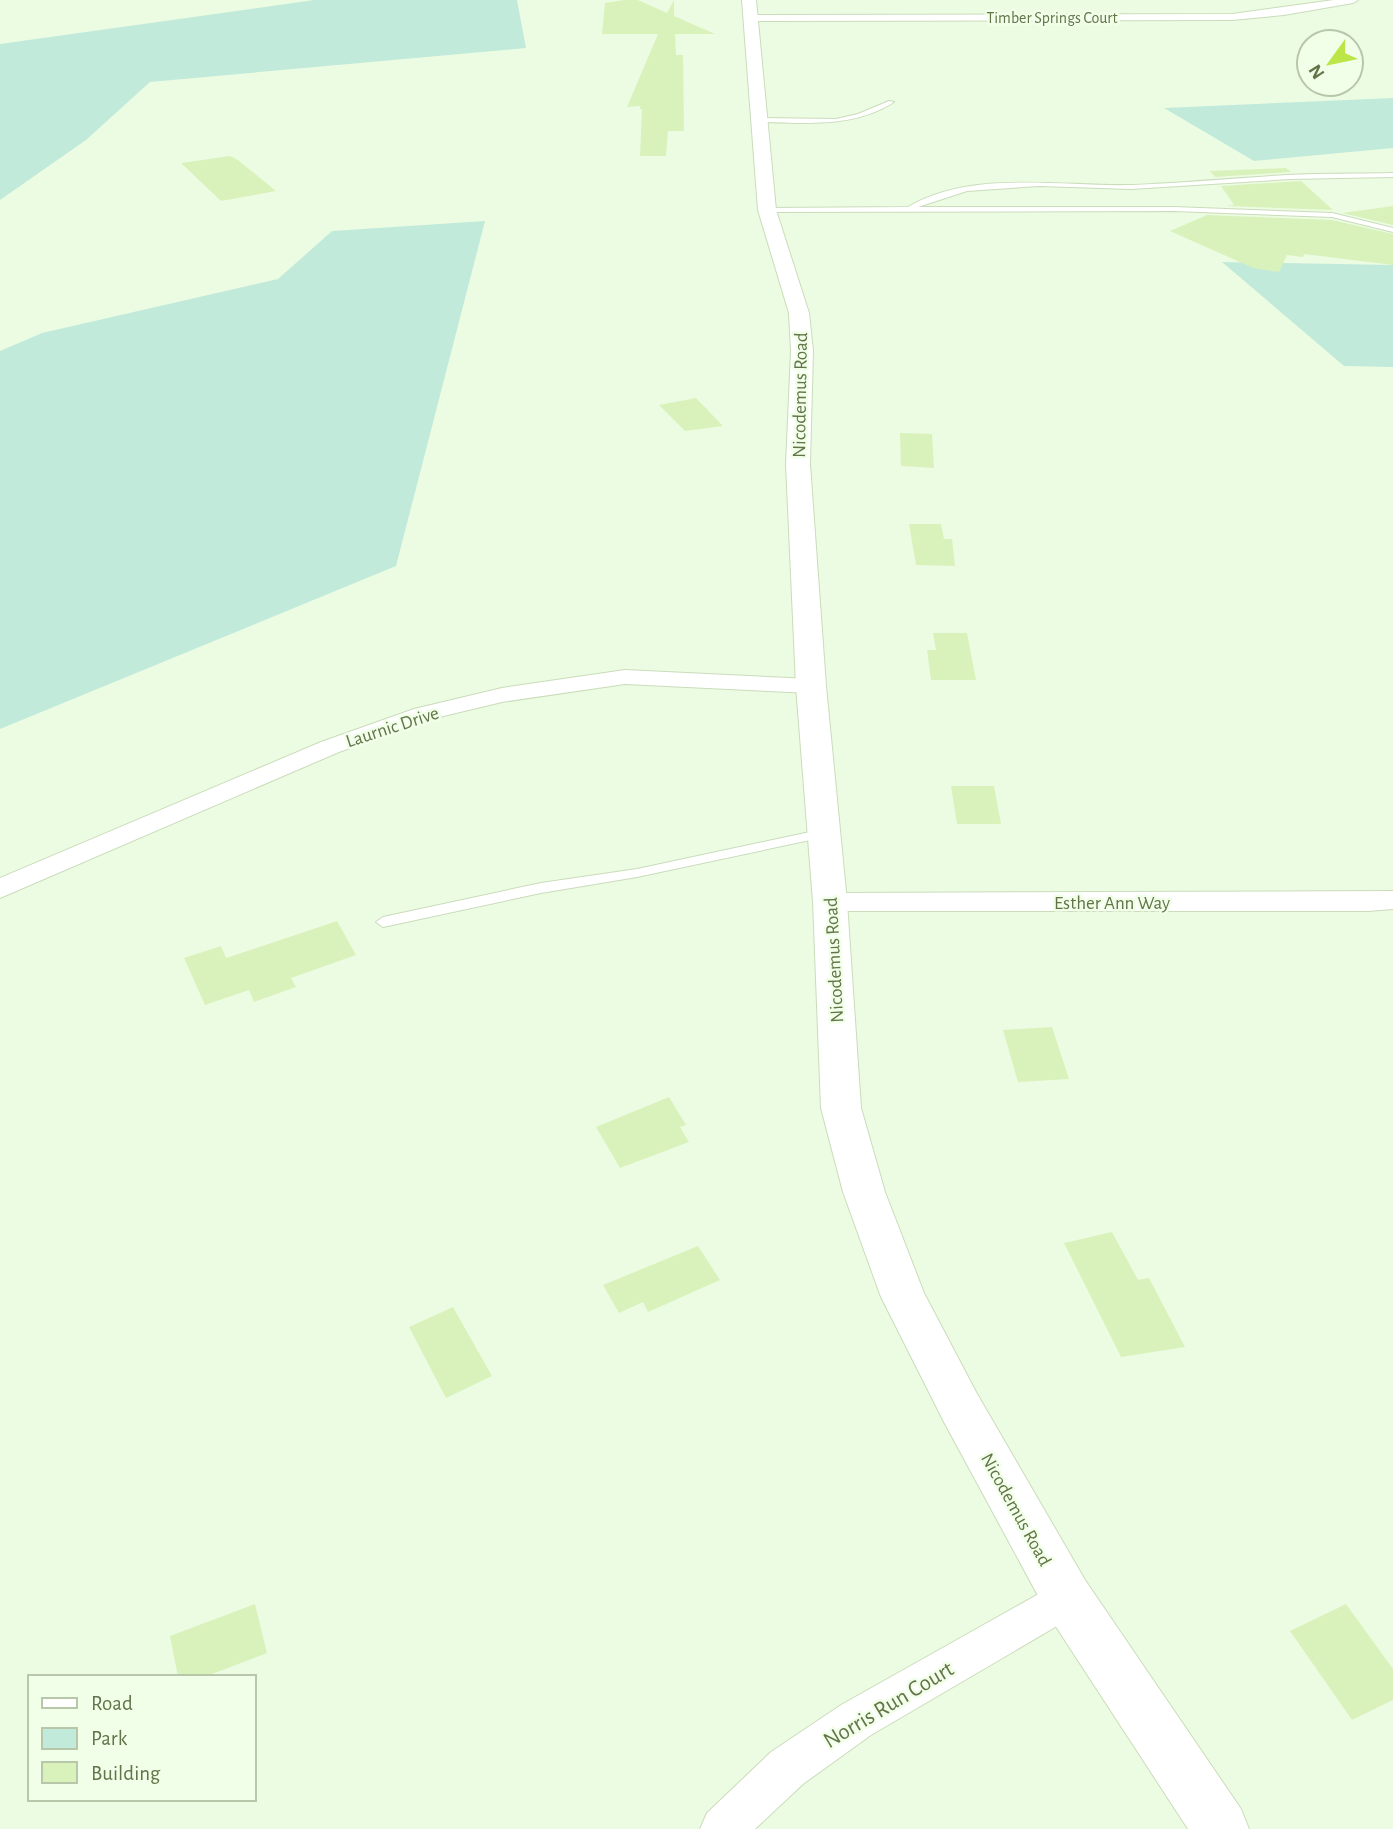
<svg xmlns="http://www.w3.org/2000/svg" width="1393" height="1829" viewBox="0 0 1393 1829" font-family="'Alegreya Sans',sans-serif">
<rect width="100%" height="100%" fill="#ecfce3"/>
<path fill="#c2eadb" d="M314,0H517L526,48L150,82L86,140L0,200V44Z
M1393,98V148L1254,161L1164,108Z
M485,221L396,566L0,729V351L42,333L278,279L332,231Z
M1222,262L1393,265V367L1344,366Z"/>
<path fill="#d9f2bb" d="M624,0H638L667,13L674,0V16L715,34H675L676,55H683L684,131H668L666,156H640L642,109H640V106L627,107L658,34H602L605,3Z
M230,156L238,160L276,191L221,201L181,163Z
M1286,168L1291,172L1215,177L1210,171Z
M1301,181L1333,210L1226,206L1234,205L1221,186Z
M1393,206V225L1342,213Z
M1207,215L1332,220L1393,234V265L1304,254L1303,257L1287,255L1279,272L1253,268L1170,231Z
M696,398L723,426L685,431L659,405Z
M900,433L932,434L934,468L901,466Z
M909,524H941L944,539H952L955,566L916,565Z
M933,633H967L976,680H931L927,650H936Z
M951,786H994L1001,824H957Z
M337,921L356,955L291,978L296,987L254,1002L249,990L205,1005L184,958L221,946L226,958Z
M1052,1027L1069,1079L1018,1082L1003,1030Z
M669,1097L686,1125L680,1127L689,1142L620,1168L596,1127Z
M1112,1232L1138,1280L1149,1278L1185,1347L1121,1357L1064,1243Z
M698,1246L720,1280L648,1312L643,1302L619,1313L603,1285Z
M453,1307L492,1376L446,1398L409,1327Z
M255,1604L267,1653L204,1677H178L170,1636Z
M1346,1604L1393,1669V1700L1352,1720L1290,1631Z"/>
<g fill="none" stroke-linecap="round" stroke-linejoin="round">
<g stroke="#cadcba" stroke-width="2">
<path id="service" d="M889,101L894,102C854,128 806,123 760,122L757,120L760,118L836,119L858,114Z
M1393,173V177L1290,179L1131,189L1039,186L967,191L918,207H1174L1332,213L1393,228V232L1332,217L1174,211L767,212L763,210L767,208L908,207C972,169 1062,187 1132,185C1184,183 1235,178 1287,175C1322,173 1358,174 1393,173Z
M824,829L831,833L829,836L637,877L541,893L383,927L376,922L383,917L541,883L637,869Z"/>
</g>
<g stroke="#cadcba" stroke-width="2">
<path id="minor" d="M1334,0H1358L1353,3L1284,15L1232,20L750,21L744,18L750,15L1232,14Z
M625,670L811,679L819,681L823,686L819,691L811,693L625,684L502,702L431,719L339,752L0,898V878L321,742L414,709L502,688Z
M1393,891V909L1368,911H830L820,909L816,902L820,895L830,893Z
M1067,1578L1081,1584L1087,1598L1081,1612L871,1735L803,1784L755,1829H700L707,1813L771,1752L841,1705Z"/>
</g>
<g stroke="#cadcba" stroke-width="2">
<path id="tertiary" d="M742,0H756L776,210L809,313L813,351L810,464L826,686L847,902L861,1108L885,1192L924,1293L976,1392L1085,1580L1241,1809L1249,1829H1188L1049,1616L944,1422L881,1297L843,1192L821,1108L813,902L796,686L786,464L791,351L789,313L758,210Z"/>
</g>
<use href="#service" fill="#fff" fill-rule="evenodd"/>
<use href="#minor" fill="#fff" fill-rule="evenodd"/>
<use href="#tertiary" fill="#fff" fill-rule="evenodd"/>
</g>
<g text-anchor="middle" stroke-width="5" stroke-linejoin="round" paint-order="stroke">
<g font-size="16" fill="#637449" stroke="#f1ffe9">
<text x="1052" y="23">Timber Springs Court</text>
</g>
<g font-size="19" fill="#637449" stroke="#f1ffe9">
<text transform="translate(799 395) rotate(-89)" y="7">Nicodemus Road</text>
<text transform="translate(392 726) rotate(-18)" y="7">Laurnic Drive</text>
<text x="1112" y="909">Esther Ann Way</text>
<text transform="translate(833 960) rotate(-93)" y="7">Nicodemus Road</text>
<text transform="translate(1017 1509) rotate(61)" y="7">Nicodemus Road</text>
</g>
<g font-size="23" fill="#637449" stroke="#f1ffe9">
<text transform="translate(888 1704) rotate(-31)" y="8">Norris Run Court</text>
</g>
</g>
<rect x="28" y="1675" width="228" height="126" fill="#f1ffe9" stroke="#b8c7a9" stroke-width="2"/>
<rect x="42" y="1698" width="35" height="10" fill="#ffffff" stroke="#b8c7a9" stroke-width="2"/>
<text x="91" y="1710" font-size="21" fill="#637449">Road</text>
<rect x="42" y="1728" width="35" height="21" fill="#c2eadb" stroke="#b8c7a9" stroke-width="2"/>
<text x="91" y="1745" font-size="21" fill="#637449">Park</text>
<rect x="42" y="1762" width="35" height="21" fill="#d9f2bb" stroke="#b8c7a9" stroke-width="2"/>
<text x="91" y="1780" font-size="21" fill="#637449">Building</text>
<g transform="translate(1330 63) rotate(237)"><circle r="33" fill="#f1ffe9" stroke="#b8c7a9" stroke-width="2"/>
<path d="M0-5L12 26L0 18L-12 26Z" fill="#bce648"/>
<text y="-10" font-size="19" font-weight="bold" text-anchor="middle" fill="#637449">N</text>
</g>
</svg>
